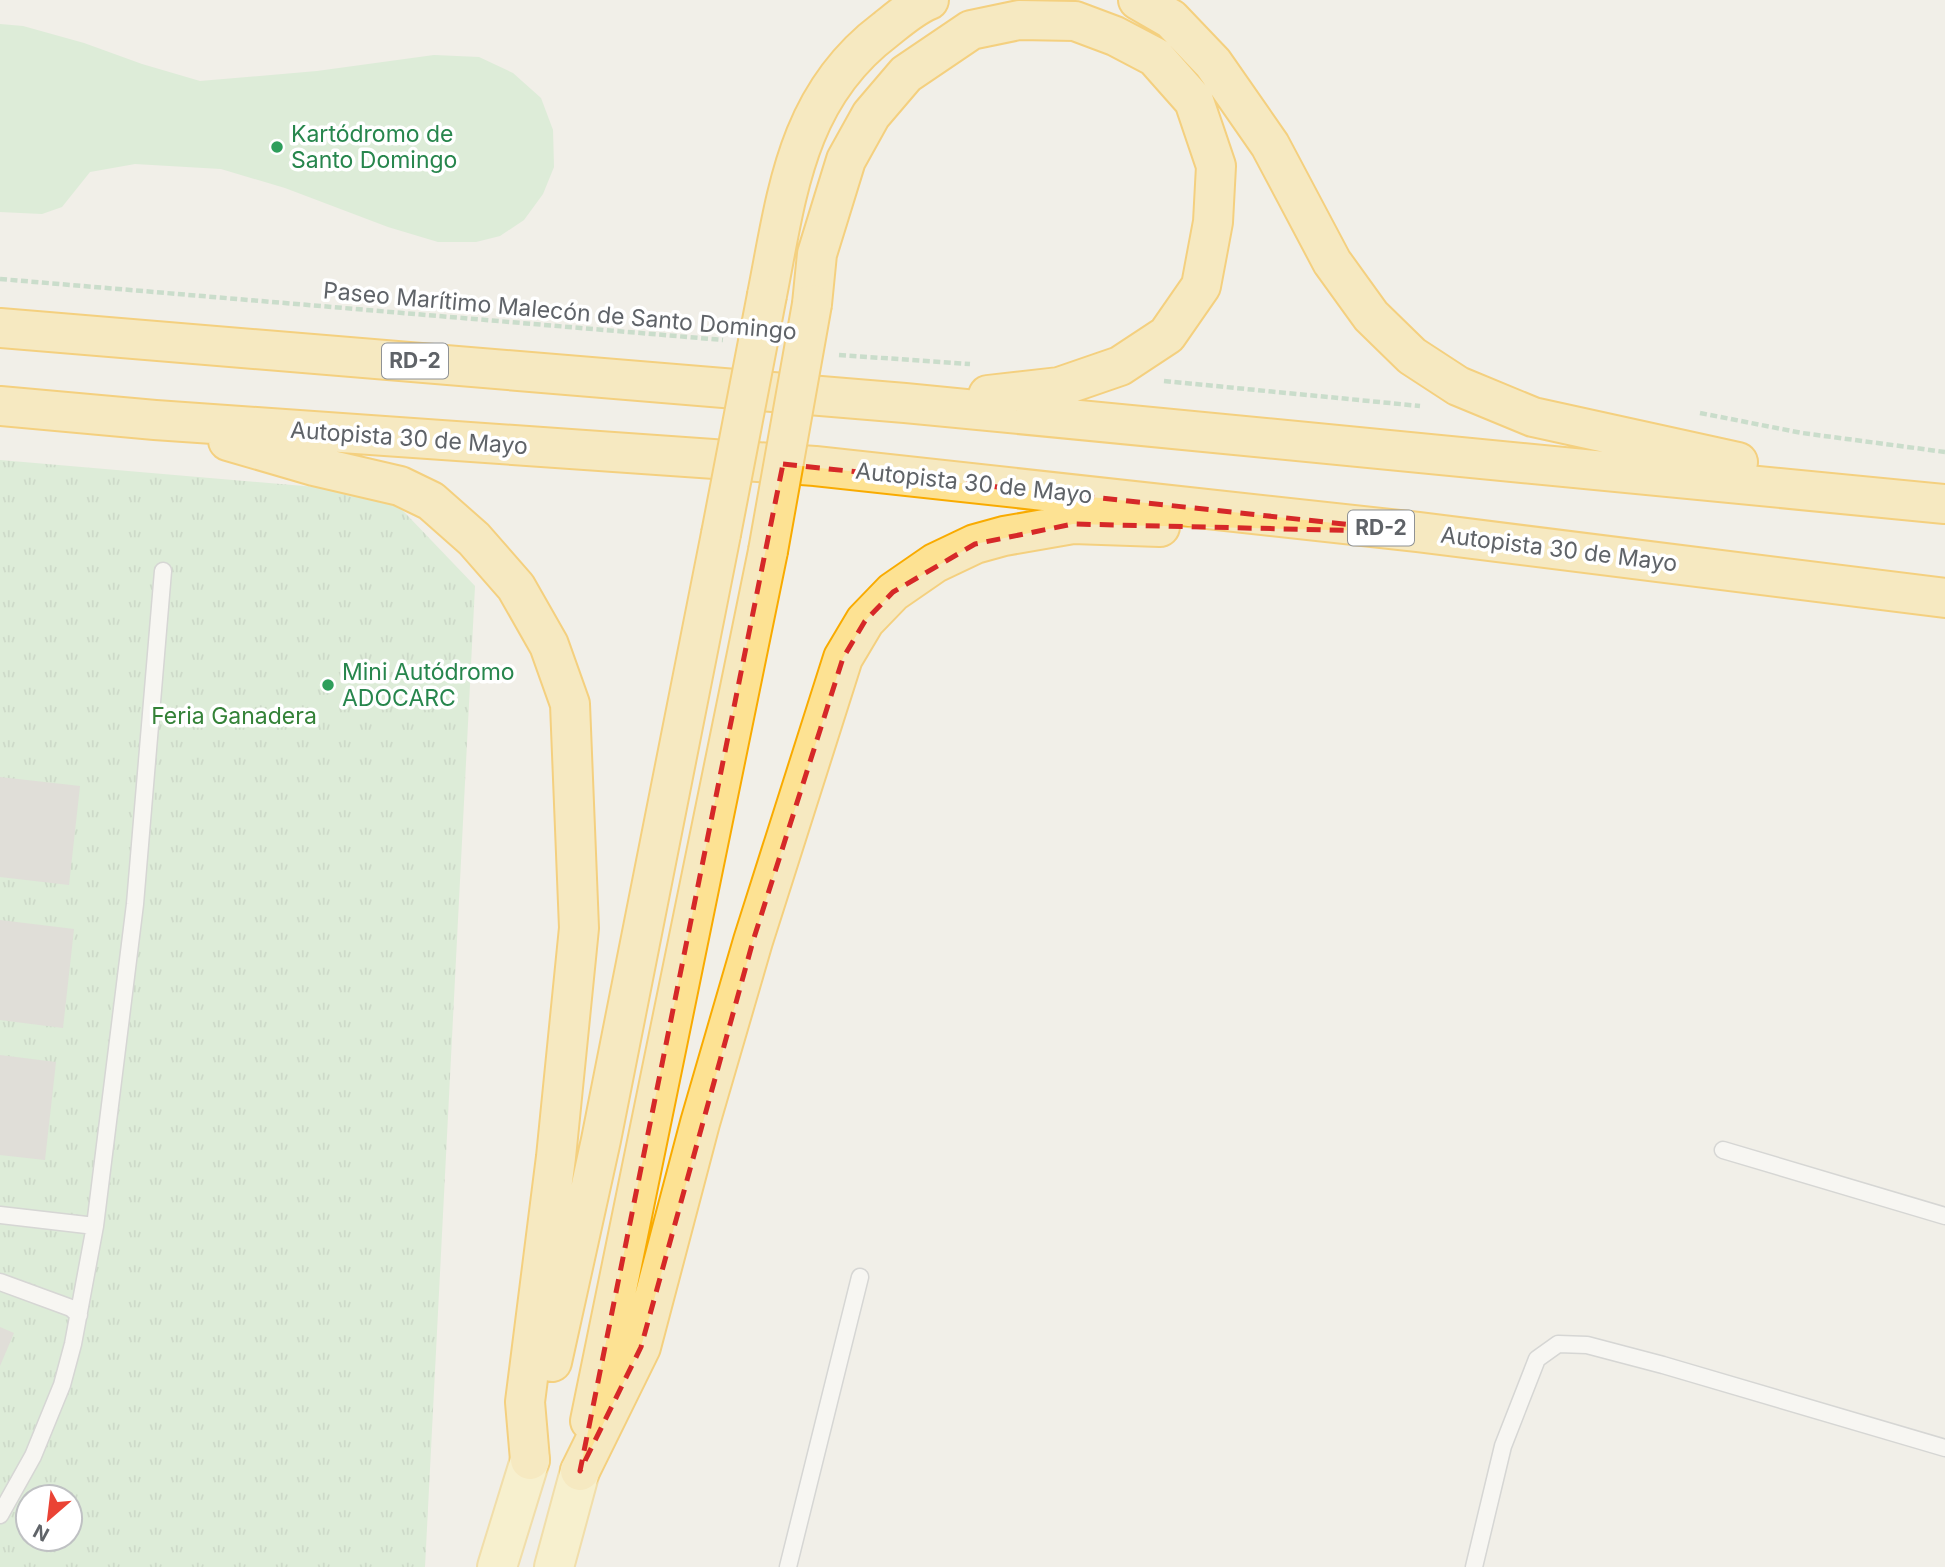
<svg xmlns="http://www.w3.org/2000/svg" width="1945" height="1567" viewBox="0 0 1945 1567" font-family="Inter,sans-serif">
<defs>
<pattern id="park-tufts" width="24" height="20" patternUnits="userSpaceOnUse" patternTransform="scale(1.75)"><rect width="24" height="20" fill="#c5e8c5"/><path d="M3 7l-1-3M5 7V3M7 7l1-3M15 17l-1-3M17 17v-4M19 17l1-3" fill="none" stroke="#a3c0a4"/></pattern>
</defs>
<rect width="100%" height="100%" fill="#f1efe8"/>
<path fill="#c5e8c5" d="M0,24L23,26L84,43L142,64L200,81L317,71L434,55L479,57L513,73L541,98L553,130L554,167L543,194L524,220L500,236L476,242H438L388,227L285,188L221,169L135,164L90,172L62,207L42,214L0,212Z"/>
<path fill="url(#park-tufts)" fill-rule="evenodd" d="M0,460L386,493L475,586L425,1567H0ZM28,1497H70V1539H28Z"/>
<path fill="#cccac5" d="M0,777L80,786L69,885L0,877Z
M0,920L74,929L63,1028L0,1020Z
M0,1055L56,1062L45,1160L0,1155Z
M0,1327L14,1333L0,1366Z"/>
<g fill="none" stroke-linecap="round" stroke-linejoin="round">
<g stroke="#b5b8bc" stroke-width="19">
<path id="lane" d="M1723,1150L1945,1216
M0,1215L95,1226
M0,1282L71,1308L79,1315
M0,1515L33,1456L62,1385L73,1344L95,1226L135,904L163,571
M788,1567L860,1277
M1474,1567L1503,1446L1537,1359L1558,1344L1587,1345L1663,1365L1945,1448"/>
</g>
<g stroke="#f2c960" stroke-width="42">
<path id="primary" d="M497,1567L530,1460
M554,1567L580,1471"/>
</g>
<g stroke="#f9ab00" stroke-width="42">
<path id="highway" d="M1138,0L1171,19L1213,63L1270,145L1332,262L1371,316L1412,356L1458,386L1533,417L1738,462
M767,295C787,194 796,97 885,30C899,19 912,7 929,0
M812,304L817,254L846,160L871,115L906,74L971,30L1019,20L1075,21L1115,36L1155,57L1194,101L1216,166L1213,222L1201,286L1167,335L1120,366L1059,387L988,395
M0,328L905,403L1945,504
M0,406L155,420L815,466L1418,532L1945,598
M228,441L314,466L400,486L431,501L474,539L516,587L549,645L570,704L579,928L556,1157L525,1402L530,1460
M552,1362L601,1140L721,534
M590,1421L768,551
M580,1471L641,1347L700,1123L753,941L843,658L865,621L893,592L935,563L975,544L1004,536L1073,524L1160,527"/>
</g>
<path stroke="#9cc7a9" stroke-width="4.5" stroke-dasharray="7 3.5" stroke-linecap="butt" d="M0,279L723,340
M839,355L970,364
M1164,381L1420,406
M1700,413L1802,433L1945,452"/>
<use href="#lane" stroke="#fff" stroke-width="16"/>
<use href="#primary" stroke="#fff2af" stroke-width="38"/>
<use href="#highway" stroke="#fde293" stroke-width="38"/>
<g stroke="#f9ab00" stroke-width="42" stroke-linecap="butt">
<path id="highway-bridge" d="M721,534L767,295
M768,551L812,304"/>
</g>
<use href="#highway-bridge" stroke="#fde293" stroke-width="38"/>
</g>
<path d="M0 0H1945V1567H0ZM783,464L1418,532L1073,524L975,544L893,592L865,621L843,658L753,941L641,1347L580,1471Z" fill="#f1efe8" fill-opacity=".55" fill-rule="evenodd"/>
<path fill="none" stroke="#d62828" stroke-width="5" stroke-dasharray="14 9" stroke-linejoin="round" d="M783,464L1418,532L1073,524L975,544L893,592L865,621L843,658L753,941L641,1347L580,1471Z"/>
<g fill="#2e9e5b" stroke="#fff" stroke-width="2.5">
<circle cx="277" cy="147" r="7"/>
<circle cx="328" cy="685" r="7"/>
</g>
<g text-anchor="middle" stroke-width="7" stroke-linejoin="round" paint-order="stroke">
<g fill="#fff" stroke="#8f9295" stroke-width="2">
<rect x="382" y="343.5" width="66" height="35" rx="5"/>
<rect x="1348" y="510.5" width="66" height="35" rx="5"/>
</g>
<g font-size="21" font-weight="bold" fill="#5f6368">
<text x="415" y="368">RD-2</text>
<text x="1381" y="535">RD-2</text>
</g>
<g font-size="23" fill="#27864d" stroke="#fff" text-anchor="start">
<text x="291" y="142">Kartódromo de<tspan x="291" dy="26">Santo Domingo</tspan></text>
<text x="342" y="680">Mini Autódromo<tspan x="342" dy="26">ADOCARC</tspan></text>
</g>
<g font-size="23" fill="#5f6368" stroke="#fff">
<text transform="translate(560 311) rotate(5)" y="8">Paseo Marítimo Malecón de Santo Domingo</text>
<text transform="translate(409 438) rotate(4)" y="8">Autopista 30 de Mayo</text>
<text transform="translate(974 483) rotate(6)" y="8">Autopista 30 de Mayo</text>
<text transform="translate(1559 549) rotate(7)" y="8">Autopista 30 de Mayo</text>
</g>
<g font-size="23" fill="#348238" stroke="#fff">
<text x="234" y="724">Feria Ganadera</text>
</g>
</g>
<g transform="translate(49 1518) rotate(208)"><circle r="33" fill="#ffffff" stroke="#bfc1c3" stroke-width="2"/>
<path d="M0-5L12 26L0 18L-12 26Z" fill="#ea4335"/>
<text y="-10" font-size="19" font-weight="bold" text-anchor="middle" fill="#5f6368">N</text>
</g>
</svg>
